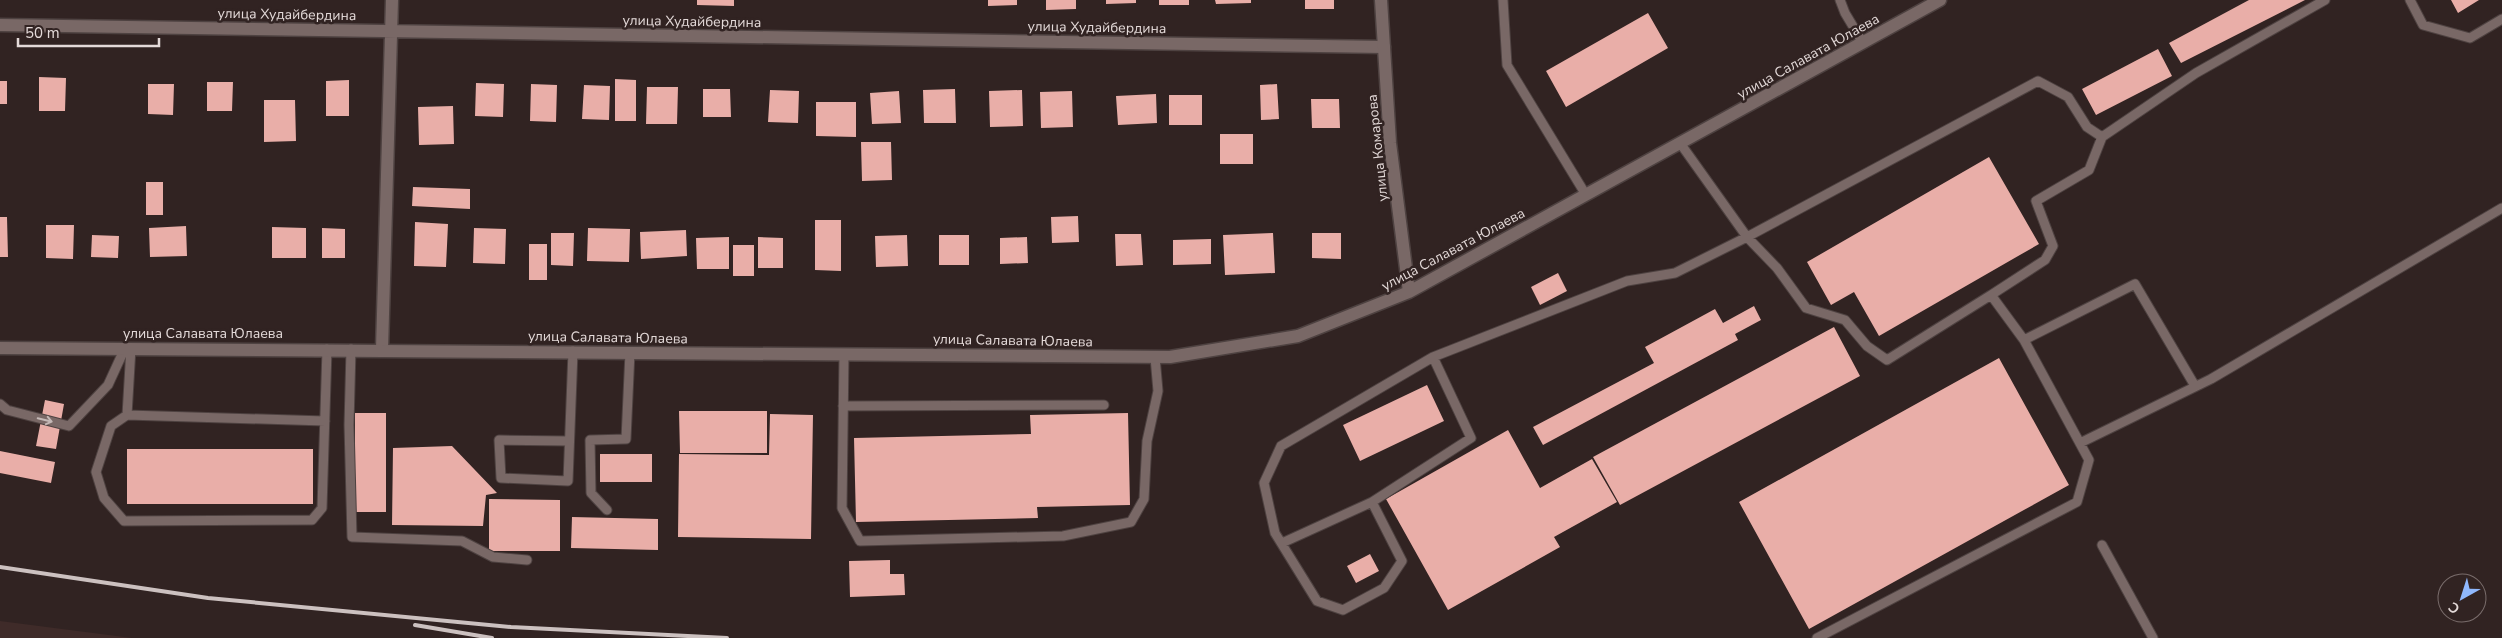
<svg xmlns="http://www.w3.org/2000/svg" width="2502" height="638" viewBox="0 0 2502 638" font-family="'Nunito Sans',sans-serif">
<rect width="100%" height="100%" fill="#312322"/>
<path fill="#3f2b29" d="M0,621L132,638H0Z"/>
<path fill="#e9aea8" d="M697,0H734V6L697,5Z
M988,0H1017V5L988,6Z
M1046,0H1076V9L1046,10Z
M1106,0H1136V3L1106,4Z
M1159,0H1189V5H1159Z
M1215,0H1251V3L1216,4Z
M1305,0H1334V9H1305Z
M2249,0H2305L2181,63L2169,43Z
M2451,0H2479L2458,13Z
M1648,13L1668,48L1566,107L1546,71Z
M2158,49L2172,76L2096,115L2082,89Z
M39,77L66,78L65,111H39Z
M615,79L636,80V121H615Z
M349,80V116H326V81Z
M0,81H7V104H0Z
M207,82H233L232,111H207Z
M476,83L504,84L503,117L475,116Z
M148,84H174L173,115L148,114Z
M531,84L557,85L556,122L530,121Z
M1277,84L1279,119L1261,120L1260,85Z
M584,85L610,86L609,120L582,119Z
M647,87H678L677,124H646Z
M703,89H730L731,117H703Z
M955,89L956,123H924L923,90Z
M770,90L799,91L798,123L768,122Z
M1022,90L1023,126L990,127L989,91Z
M899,91L901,123L872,124L870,93Z
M1072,91L1073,127L1041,128L1040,92Z
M1156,94L1157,123L1118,125L1116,96Z
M1169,95H1202V125H1169Z
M1311,99H1339L1340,128H1312Z
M264,100H295L296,141L264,142Z
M816,102H856V137L816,136Z
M453,106L454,144L419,145L418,107Z
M1220,134H1253V164H1220Z
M861,142H891L892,180L862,181Z
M1989,157L2039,244L1879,336L1854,292L1831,305L1807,262Z
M146,182H163V215H146Z
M413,187L470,189V209L412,206Z
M1078,216L1079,242L1052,243L1051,217Z
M0,217H7L8,257H0Z
M815,220H841V271L815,270Z
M415,222L448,224L446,267L414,266Z
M46,225H74L73,259L46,258Z
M186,226L187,256L150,257L149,228Z
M272,227L306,228V258H272Z
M322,228L345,229V258H322Z
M474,228L506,229L505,264L473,263Z
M588,228L630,229L629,262L587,261Z
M686,230L687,256L641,259L640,232Z
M551,233H574L573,266L551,265Z
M1273,233L1275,273L1225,275L1223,235Z
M1312,233H1341V259L1312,258Z
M1115,234H1141L1143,265L1116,266Z
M92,235L119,236L118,258L91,257Z
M907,235L908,266L876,267L875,236Z
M939,235H969V265H939Z
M729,237V269H697L696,238Z
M758,237L783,238V268H758Z
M1027,237L1028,263L1000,264V238Z
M1211,239V264L1173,265V240Z
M529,244H547V280H529Z
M733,245H754V276H733Z
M1558,273L1567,291L1540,305L1531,287Z
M1754,306L1761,320L1735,334L1738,340L1543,445L1533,427L1654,363L1645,347L1715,309L1723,323Z
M1834,327L1860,376L1620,505L1593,457Z
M1999,358L2069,485L1809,629L1739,502Z
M1427,385L1444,421L1360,461L1343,425Z
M45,400L64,404L56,449L36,446Z
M679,411H767V453H680Z
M355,413H386V512H355Z
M1128,413L1130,505L1037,507L1038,518L856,522L854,438L1031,434L1030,415Z
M770,414L813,415L811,539L678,537L679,454L769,455Z
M1508,430L1540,488L1592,459L1617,502L1554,537L1560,547L1448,610L1386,499Z
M452,446L497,493L486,495L483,526L392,525L393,448Z
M127,449H313V504H127Z
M0,451L55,462L51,483L0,473Z
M600,454H652V482H600Z
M489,499L560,500V551H489Z
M572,517L658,519V550L571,548Z
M1370,554L1379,571L1356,583L1347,566Z
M890,560V574H904L905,595L850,597L849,561Z"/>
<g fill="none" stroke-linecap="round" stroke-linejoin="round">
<g stroke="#4e4241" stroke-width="11">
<path id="lane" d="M1503,0L1507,65L1586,195
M1840,0L1845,13L1863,43
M2410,0L2423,25L2470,38L2502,19
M1680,143L1747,237L1777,268L1806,308L1845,320L1867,346L1887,360L1991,295L2024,340L2089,460L2077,502L1817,638
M1991,295L2045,260L2053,246L2036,201L2089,170L2102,137
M2024,340L2135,284L2195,386
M131,348L127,415L111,426L96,472L104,498L124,521L312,520L322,508L327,349
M351,349L349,425L352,537L462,541L493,557L527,560
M844,354L842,508L860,541L1063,536L1131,522L1144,499L1147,441L1158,391L1155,357
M0,404L7,410L69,426L108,385L125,348
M843,406L1104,405
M127,415L325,421
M569,441L499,440L501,478L568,481L573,351
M2080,443L2211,379L2502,208
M1372,502L1471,438L1433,357
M607,510L591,493L590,440L626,439L630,352
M1282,543L1372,502L1402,561L1384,588L1343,610L1317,601L1275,533L1264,483L1281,446L1433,357L1627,281L1675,273L1747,237L2038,81L2068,97L2087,127L2102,137L2196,73L2325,0
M2102,545L2153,638"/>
</g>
<g stroke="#4e4241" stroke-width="15">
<path id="street" d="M0,25L1384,47
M382,349L392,0"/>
</g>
<g stroke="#4e4241" stroke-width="15">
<path id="secondary" d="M1381,0L1390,143L1409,292
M0,348L1170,357L1298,336L1409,292L1940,0"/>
</g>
<use href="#lane" stroke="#796866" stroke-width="9"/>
<use href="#street" stroke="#796866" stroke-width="12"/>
<use href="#secondary" stroke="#796866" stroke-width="12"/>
<path stroke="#ccc1c0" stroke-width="4" d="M0,567L208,598L511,627L727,638
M415,625L492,638"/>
</g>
<defs><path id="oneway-shaft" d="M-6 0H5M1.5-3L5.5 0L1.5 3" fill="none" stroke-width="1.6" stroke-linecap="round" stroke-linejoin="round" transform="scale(1.25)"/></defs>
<use stroke="#c4b8b6" href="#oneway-shaft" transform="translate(45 420) rotate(14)"/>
<g text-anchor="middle" stroke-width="5" stroke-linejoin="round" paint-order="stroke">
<g font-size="14" fill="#e4dad9" stroke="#312322">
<text transform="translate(287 14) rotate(1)" y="5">улица Худайбердина</text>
<text transform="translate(692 21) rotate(1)" y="5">улица Худайбердина</text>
<text transform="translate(1097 27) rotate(1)" y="5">улица Худайбердина</text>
<text transform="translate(1808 56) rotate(-29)" y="5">улица Салавата Юлаева</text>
<text transform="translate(1377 148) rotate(-96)" y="5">улица Комарова</text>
<text transform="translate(1453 249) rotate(-28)" y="5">улица Салавата Юлаева</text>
<text x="203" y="338">улица Салавата Юлаева</text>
<text transform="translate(608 337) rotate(1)" y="5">улица Салавата Юлаева</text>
<text transform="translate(1013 340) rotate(1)" y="5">улица Салавата Юлаева</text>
</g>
</g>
<g transform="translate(2462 598) rotate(219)"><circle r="24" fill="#312322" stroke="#796c6b"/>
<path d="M0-4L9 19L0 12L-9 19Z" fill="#8fb8fd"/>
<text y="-8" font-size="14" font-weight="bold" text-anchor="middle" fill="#e4dad9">С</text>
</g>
<path d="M18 38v8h141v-8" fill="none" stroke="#e4dad9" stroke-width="2.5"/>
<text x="25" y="38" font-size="15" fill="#e4dad9" stroke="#312322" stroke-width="4" paint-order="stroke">50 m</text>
</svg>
